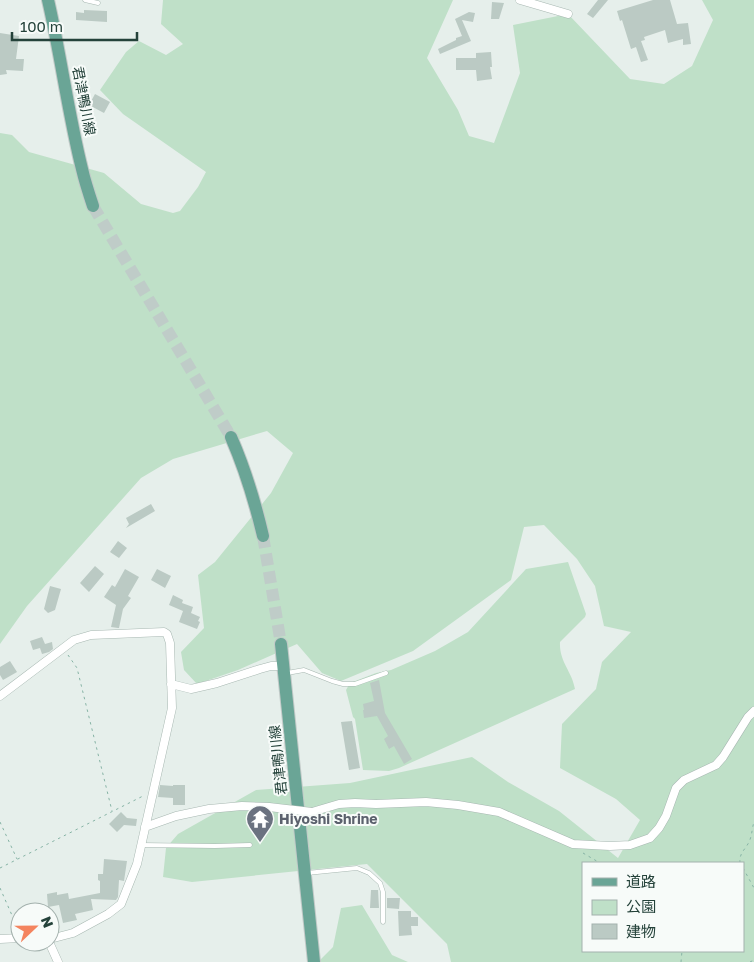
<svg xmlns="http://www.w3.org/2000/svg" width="754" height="962" viewBox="0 0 754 962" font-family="'Golos Text','Noto Sans JP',sans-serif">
<rect width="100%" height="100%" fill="#e6efeb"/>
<path fill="#bfe0c8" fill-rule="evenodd" d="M163,0H453L427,58L458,110L469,136L494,143L520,73L513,25L568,14L630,79L664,84L692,66L713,20L702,0H754V962H451L447,944L367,864L192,882L163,877L166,848L178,834L256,790L350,783L472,757L508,782L559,811L618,858L640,820L616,799L560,768L562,724L596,689L602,662L631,632L604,626L595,586L577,559L544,525L524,527L511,580L413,651L341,681L322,673L297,644L238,670L197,684L184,670L181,652L204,628L198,575L215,562L271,493L293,453L267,431L173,459L141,478L27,606L0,644V133L12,135L29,152L104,173L141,204L173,213L180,211L198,187L206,172L123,114L100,90L126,52L139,41L166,55L183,44L161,24ZM583,863H743V951H583Z
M568,562L586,614L585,617L560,642C559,662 572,671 575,689L399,768L389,771L363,770L355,719L353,717L346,690L350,683L376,673L391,670L435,651L468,632L526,569Z
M362,905L392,955L408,962H318L333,947L341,908Z"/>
<path fill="#bbcac4" d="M598,0H608L593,18L587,14Z
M653,0H670L677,24L688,23L691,44L683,45V39L668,43L665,30L644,37L645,40L641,41L648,60L641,62L636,47L631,49L622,20L620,21L617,11Z
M492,2L504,3L499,19H491Z
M84,10L107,11V22L76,20V12L84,13Z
M469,12L475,13L473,22L462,20L471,41L440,54L438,49L456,40V38L462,36L455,19Z
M0,33L19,36L16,59H24L23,71L6,70L7,74L0,75Z
M491,52L492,67H490L492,79L477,81L476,70H456V58H476V53Z
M95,94L110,102L104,113L89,105Z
M151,504L155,511L126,528L129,524L126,518Z
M118,541L127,548L119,558L110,552Z
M95,566L104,574L89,592L80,583Z
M125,569L139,577L128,596L131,598L123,609L119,628H118L111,627L116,605L104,597L112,585L115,587Z
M157,569L171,576L165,588L151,580Z
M50,586L61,589L55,610L48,613L44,609Z
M173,595L183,600L182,603L193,607L191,613L200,617L198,621L200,622L197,629L179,622L183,611L169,605Z
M42,637L45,644L52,642L53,649L49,652L42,654L40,648L33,650L30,641Z
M10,661L17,672L3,680L0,675V667Z
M379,680L385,713L412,759L404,764L394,746L389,749L384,739L388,736L377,716L364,718L363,710H364L363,704L374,701L370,683Z
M352,721L360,768L349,770L341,722Z
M160,785L173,786V785H185V805H173V798L158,797Z
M121,812L127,818L137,819L136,826L124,825L117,832L109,824Z
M104,859L127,861L124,881L119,880L118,897L116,900L91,899L93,910L75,914L77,920L63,923L59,905L48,907L47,894L57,892V895L68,893L69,899L100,893V881L98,880V874H103Z
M371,890H378L379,908H370Z
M387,898H400L399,909L387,908Z
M398,911H411V917H418V926H411L412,935L399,936Z"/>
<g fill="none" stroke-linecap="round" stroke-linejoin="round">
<path stroke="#bfccc8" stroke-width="12" stroke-dasharray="12 6" stroke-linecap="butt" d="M93,206L231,437
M263,536L281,644"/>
<g stroke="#a8b8b2" stroke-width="5">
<path id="service" d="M85,0L98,3
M287,673L304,670L332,681L343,684H355L386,673
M141,845L215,846L250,845
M307,873L357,868L369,873L380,883L383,892V922"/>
</g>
<g stroke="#a8b8b2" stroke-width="9">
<path id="minor" d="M520,0L568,14
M171,684L191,689L217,683L260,669L271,666H284
M0,696L74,640L91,635L164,632L167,634L170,643L172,708L137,864L121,904L108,914L73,933L50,939
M312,812L339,804L355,803L376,804L426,802L458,805L499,812L573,844L610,846L630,845L650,838L659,828L666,816L676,788L684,780L716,765L723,757L748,717L754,711
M145,827L176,816L209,809L242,806L269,807
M0,939L20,938
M49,942L58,962"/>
</g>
<g stroke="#c2cac8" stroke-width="14">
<path id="primary" d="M48,0C61,56 68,113 82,169C85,182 89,194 93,206
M231,437C245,469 255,502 263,536
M281,644L314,962"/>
</g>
<path stroke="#86b3a5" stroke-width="1" stroke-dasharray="2.5 4" stroke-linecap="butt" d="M68,655L77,668L112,811
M0,822L17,859
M583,853L600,863
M740,863C739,853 745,850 749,842C752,836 752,828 754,822
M0,868L143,796
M743,868L754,888
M0,888L18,929
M681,962L682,951
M750,962L754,960"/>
<use href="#service" stroke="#fff" stroke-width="4"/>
<use href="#minor" stroke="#fff" stroke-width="8"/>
<use href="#primary" stroke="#6aa596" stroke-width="12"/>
<g stroke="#a8b8b2" stroke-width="9" stroke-linecap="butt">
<path id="minor-bridge" d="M269,807L312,812"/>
</g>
<use href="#minor-bridge" stroke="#fff" stroke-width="8"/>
</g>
<defs>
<g id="temple-pin" transform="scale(1.4375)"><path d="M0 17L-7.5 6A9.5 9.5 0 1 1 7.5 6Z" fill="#6b7280" stroke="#f7fbf9"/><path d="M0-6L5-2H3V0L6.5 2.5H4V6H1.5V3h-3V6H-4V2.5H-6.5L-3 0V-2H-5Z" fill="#fff"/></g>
</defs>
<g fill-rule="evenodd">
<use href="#temple-pin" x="260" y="819"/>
</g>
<g text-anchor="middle" stroke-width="4" stroke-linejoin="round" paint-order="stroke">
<g font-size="14" fill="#24423a" stroke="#f7fbf9">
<text transform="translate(84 101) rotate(79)" y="5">君津鴨川線</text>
<text transform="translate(278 760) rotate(-96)" y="5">君津鴨川線</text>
</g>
<g font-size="14" font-weight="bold" fill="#5b616d" stroke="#f7fbf9" text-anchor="start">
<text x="279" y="824">Hiyoshi Shrine</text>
</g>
</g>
<rect x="582" y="862" width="162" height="90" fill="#f7fbf9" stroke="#a3b1ad"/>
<rect x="592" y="878" width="25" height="8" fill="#6aa596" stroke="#a3b1ad"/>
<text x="626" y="887" font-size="15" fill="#24423a">道路</text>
<rect x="592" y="900" width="25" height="15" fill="#bfe0c8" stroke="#a3b1ad"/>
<text x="626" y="912" font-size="15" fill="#24423a">公園</text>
<rect x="592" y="924" width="25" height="15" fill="#bbcac4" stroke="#a3b1ad"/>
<text x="626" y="937" font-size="15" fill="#24423a">建物</text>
<g transform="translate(35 927) rotate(68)"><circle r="24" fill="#f7fbf9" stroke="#a3b1ad"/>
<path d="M0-4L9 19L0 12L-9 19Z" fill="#f4845f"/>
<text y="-8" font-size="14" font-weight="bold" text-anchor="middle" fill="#24423a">N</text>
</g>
<path d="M12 32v8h125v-8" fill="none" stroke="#24423a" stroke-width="2.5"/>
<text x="20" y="32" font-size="15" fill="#24423a" stroke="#f7fbf9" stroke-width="4" paint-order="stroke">100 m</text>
</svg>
